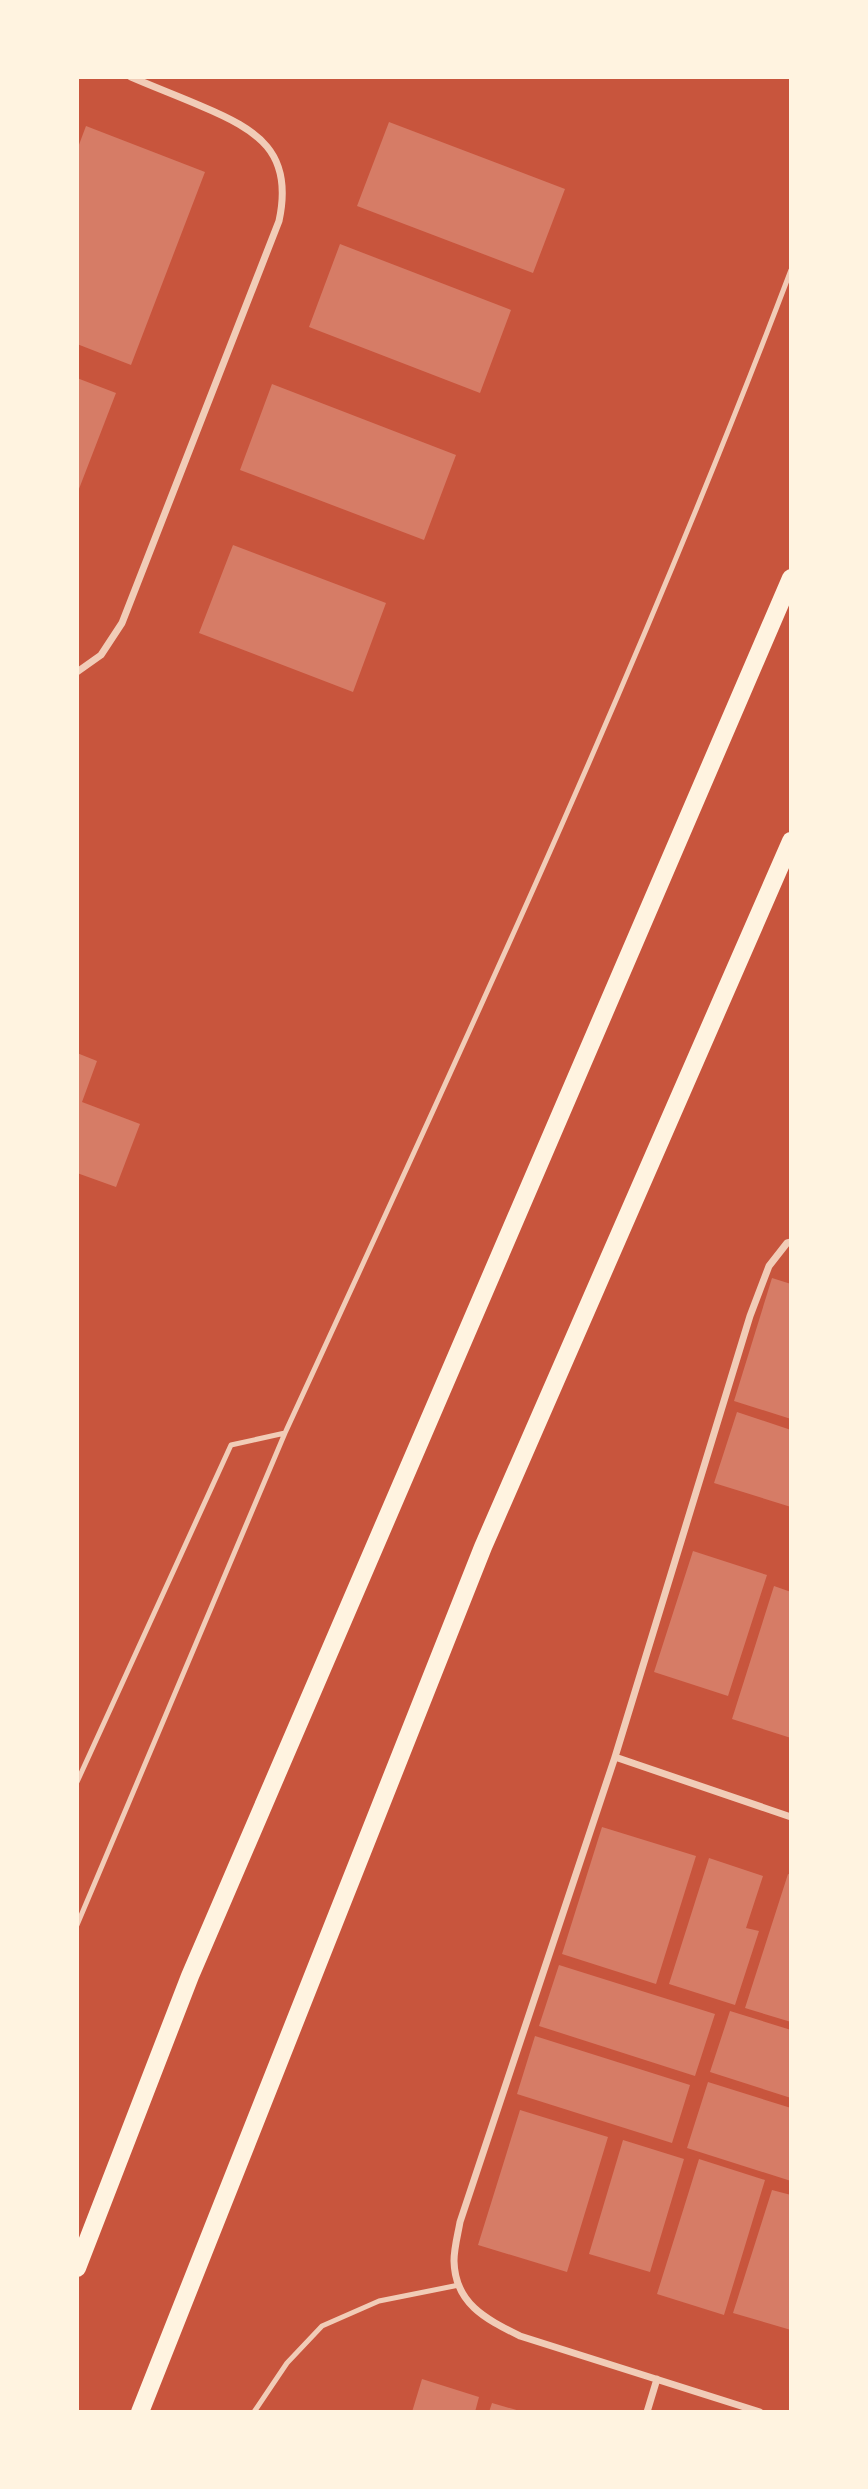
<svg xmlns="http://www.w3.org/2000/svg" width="868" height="2489" viewBox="0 0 868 2489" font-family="Karla,sans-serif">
<rect width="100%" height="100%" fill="#c8553d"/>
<path fill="#d67c66" d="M389,122L565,189L533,273L357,206Z
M86,126L205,172L131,365L77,344V150Z
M340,244L511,310L480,393L309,327Z
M77,378L116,393L77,494Z
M272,384L456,455L424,540L240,470Z
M233,545L386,603L353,692L199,633Z
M77,1053L97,1061L82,1102L140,1124L116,1187L77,1173Z
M772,1278L791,1284V1419L734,1401Z
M737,1412L791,1430V1507L714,1483Z
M693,1551L767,1575L728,1696L654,1672Z
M774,1586L791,1592V1738L732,1719Z
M602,1827L696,1856L656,1984L562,1954Z
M709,1858L763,1876L746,1928L759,1931L735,2005L669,1984Z
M788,1874L791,1875V2022L745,2008Z
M559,1965L715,2014L695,2076L539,2026Z
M730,2011L791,2030V2098L710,2072Z
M535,2036L690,2085L672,2143L517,2094Z
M708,2082L791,2108V2181L687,2148Z
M520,2110L608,2137L567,2272L478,2245Z
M623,2140L684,2159L650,2272L589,2254Z
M699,2159L765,2180L724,2315L657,2294Z
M772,2190L791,2195V2330L733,2313Z
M422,2379L479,2397L475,2412H412Z
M492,2403L520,2411V2412H489Z"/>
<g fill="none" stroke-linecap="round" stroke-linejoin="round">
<path stroke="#f1ccb7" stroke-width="5" d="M77,1782L231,1445L285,1433C462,1049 641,665 791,270
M77,1925L285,1433
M254,2412L287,2363L322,2326L379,2301L459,2285"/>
<path stroke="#f1ccb7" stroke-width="7" d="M77,672L101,655L122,623L279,221C294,152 258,130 201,106C178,96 154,87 131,77
M615,1757L791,1817
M647,2412L657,2379
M760,2412L520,2336C486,2319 455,2304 454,2261C454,2248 458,2234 460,2222L615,1757L750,1316L769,1266L787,1243L791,1242"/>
<path stroke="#fff3e0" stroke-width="18" d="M77,2268L190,1976L791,578
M140,2412L483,1547L791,841"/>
</g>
<rect width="868" height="2489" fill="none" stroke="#fff3e0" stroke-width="158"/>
</svg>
